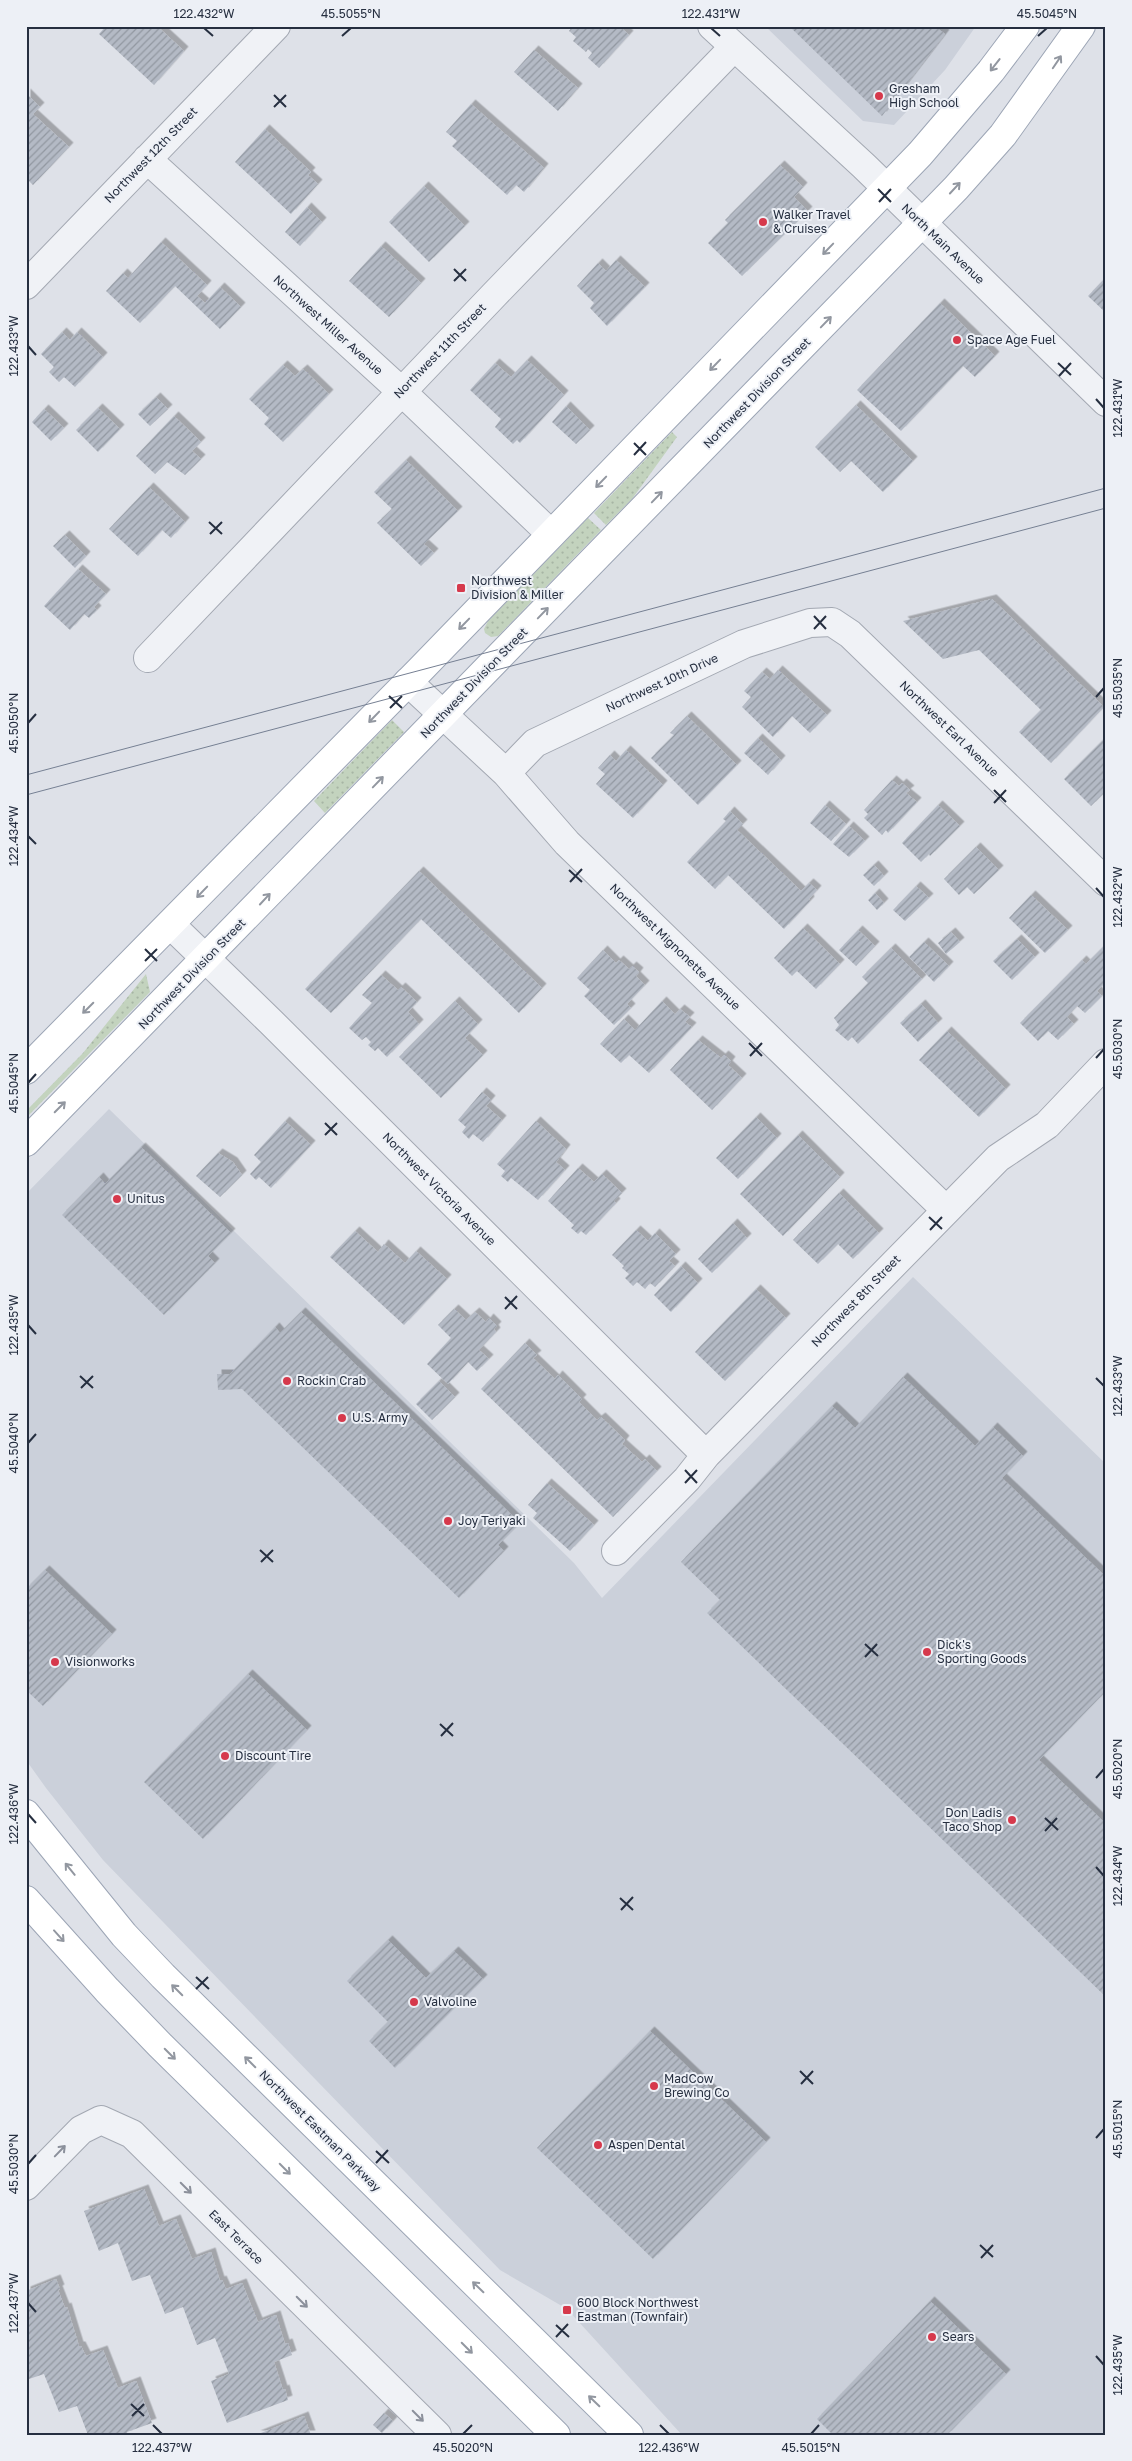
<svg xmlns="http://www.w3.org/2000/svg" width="1132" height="2461" viewBox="0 0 1132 2461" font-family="'Golos Text',sans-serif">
<defs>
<pattern id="grass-dots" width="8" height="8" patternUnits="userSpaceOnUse" patternTransform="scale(1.25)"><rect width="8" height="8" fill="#c3d3be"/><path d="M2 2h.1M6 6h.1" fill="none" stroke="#a7b5a4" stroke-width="1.8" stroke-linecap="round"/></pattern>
<pattern id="building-hatch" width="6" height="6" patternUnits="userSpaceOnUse" patternTransform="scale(1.25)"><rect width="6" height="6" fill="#b4bac5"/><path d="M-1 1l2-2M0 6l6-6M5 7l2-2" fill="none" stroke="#9298a1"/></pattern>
<filter id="shadow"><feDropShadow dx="4.5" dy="-4.5" stdDeviation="0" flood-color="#0004"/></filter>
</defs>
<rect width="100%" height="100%" fill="#dee1e8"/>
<path fill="#cbd0da" d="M765,26H976L945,70L894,125L863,121Z
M109,1109L574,1563L602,1598L913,1277L1106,1464V2435H682L567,2309L500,2270L103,1860L46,1788L26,1760V1194Z"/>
<path fill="url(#grass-dots)" d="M672,432L677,437L632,499L606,525L594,513Z
M588,518L601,530L498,636L491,637L485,633L484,629L488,621Z
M392,720L404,732L325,813L314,801Z
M146,974L150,992L26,1118V1111L83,1053Z"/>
<path fill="url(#building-hatch)" filter="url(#shadow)" d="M106,26H157L184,51L154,85L99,34Z
M573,26H619L629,35L599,68L588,58L592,53L588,49L586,52L573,41L576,37L569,31Z
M789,26H934L945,34L882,116Z
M534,50L578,88L558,111L514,72Z
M26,93L40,107L33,114L69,147L33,185L26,178Z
M471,104L544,168L524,192L516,185L507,195L452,146L457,141L446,132Z
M265,129L311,172L308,175L318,184L291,214L235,162Z
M780,165L803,187L794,197L808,211L742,276L708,243L728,223L725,220Z
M424,186L465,226L429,262L389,222Z
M307,207L322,222L300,246L285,232Z
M161,242L207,285L197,296L205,303L220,287L241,307L220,329L175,286L140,323L106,291L123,273L128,278Z
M381,246L421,283L389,317L349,281Z
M616,260L645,287L607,326L590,308L594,303L577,286L598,263L606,271Z
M1106,277V313L1088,296Z
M940,303L995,356L975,377L963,366L901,431L857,390Z
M62,332L70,340L77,332L103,357L75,387L64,377L59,382L49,372L54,367L41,354Z
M527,360L564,395L520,443L517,440L513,444L495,427L501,419L470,390L495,363L511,377Z
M283,365L295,376L303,369L329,394L283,442L264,424L269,418L249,399Z
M156,397L168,409L150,426L138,414Z
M856,405L913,461L883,492L851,461L840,472L815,447Z
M566,406L590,430L576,444L552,422Z
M98,408L120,429L98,452L76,430Z
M44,409L64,428L51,441L32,422Z
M174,416L201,442L192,451L201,459L185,475L167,462L155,474L136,456Z
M406,460L458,511L424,544L434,553L421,566L377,523L392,509L374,492Z
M149,487L185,522L171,538L162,530L138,556L109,529Z
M65,535L86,556L75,568L53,546Z
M78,569L106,594L94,607L97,610L89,618L84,614L70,630L44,606Z
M992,599L1104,707L1051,763L1019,732L1041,710L979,650L943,659L903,621Z
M778,670L827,715L810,733L792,716L773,737L742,707L751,697L744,691L762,672L770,679Z
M687,716L737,765L698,805L651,758L674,735L670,733Z
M1106,737V791L1091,806L1064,779Z
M758,738L781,760L768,775L744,753Z
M626,750L663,785L633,818L596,784L605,774L598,768L610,755L616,761Z
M892,780L899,786L902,783L910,790L906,793L917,802L888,833L886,830L882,835L864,818L868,814L864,810Z
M825,805L846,824L831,841L810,823Z
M938,805L960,826L930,856L929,854L921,862L902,843Z
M730,811L743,824L737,830L801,891L809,883L817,890L809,899L810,901L784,929L728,875L715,889L687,862L726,821L723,819Z
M849,826L865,841L849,857L833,844Z
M976,847L999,870L974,894L967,887L959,895L944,879Z
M874,865L884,876L874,886L863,875Z
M419,871L542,988L519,1013L421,919L331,1013L305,989Z
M916,886L929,898L905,921L893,910Z
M875,893L884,903L877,910L868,900Z
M1031,895L1068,930L1045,953L1009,918Z
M803,928L840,964L816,989L797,971L792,976L774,958Z
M858,930L875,946L856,966L839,950Z
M951,932L960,942L946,954L938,943Z
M1017,939L1035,957L1012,980L993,961Z
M924,942L949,966L934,982L909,957Z
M1106,944V982L1097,991L1102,996L1085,1013L1077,1006L1067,1017L1074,1024L1058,1040L1048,1031L1038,1041L1020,1023L1082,960L1086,964Z
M891,948L922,979L858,1044L852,1037L848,1041L835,1030L839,1025L834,1018L868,983L862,977Z
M603,950L616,963L619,960L629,969L632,966L639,972L636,976L645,985L627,1004L631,1008L614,1025L584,996L590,990L577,978Z
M381,975L398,990L401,987L417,1002L408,1012L419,1024L387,1057L378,1048L375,1051L368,1045L371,1042L366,1037L362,1040L349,1028L372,1003L362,995Z
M455,1001L478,1024L465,1038L483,1055L441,1098L399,1057Z
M662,1001L675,1014L680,1009L690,1017L685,1022L692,1027L649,1073L629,1055L621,1063L600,1044L624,1019L635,1030Z
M921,1004L938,1023L918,1042L900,1023Z
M947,1031L1006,1089L979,1117L919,1060Z
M698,1040L721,1058L724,1055L731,1061L728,1065L742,1078L712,1110L670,1070Z
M482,1092L491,1100L486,1106L502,1120L483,1142L473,1134L469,1139L462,1132L466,1127L458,1120Z
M756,1117L777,1138L738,1179L716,1158Z
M285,1121L311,1145L271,1188L259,1177L256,1180L250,1174L261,1162L254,1155Z
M536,1121L566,1149L556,1162L565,1170L538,1200L511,1178L508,1182L501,1176L505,1171L497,1164Z
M798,1135L840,1177L783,1236L740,1194Z
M141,1147L231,1233L208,1256L215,1263L164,1315L62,1215L99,1177L105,1184Z
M218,1153L233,1162L242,1175L220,1197L196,1176Z
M578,1168L594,1182L602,1174L622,1193L614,1201L616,1203L586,1235L581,1231L578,1234L571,1228L574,1225L548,1201Z
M839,1193L879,1233L853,1259L838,1244L818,1264L793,1240Z
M733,1223L747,1238L712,1273L698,1259Z
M636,1230L648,1241L655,1233L676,1254L669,1261L675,1266L655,1287L650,1283L645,1289L637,1282L633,1286L625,1278L629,1274L622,1268L624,1266L612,1255Z
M355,1231L378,1252L384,1244L405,1263L416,1251L447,1279L404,1325L330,1257Z
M681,1266L698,1283L671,1312L654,1295Z
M756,1289L786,1318L725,1381L695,1352Z
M454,1309L466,1320L475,1312L486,1322L489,1318L497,1326L494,1329L496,1332L479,1350L489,1359L477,1371L468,1362L448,1384L427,1364L451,1338L438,1325Z
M301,1312L520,1523L498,1545L504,1551L459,1598L242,1389L218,1390L217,1374H230L275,1327L280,1333Z
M525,1343L537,1355L533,1358L555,1379L558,1375L582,1399L579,1402L597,1420L601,1417L625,1440L622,1444L642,1462L645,1459L657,1471L613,1517L481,1389Z
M903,1377L975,1446L993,1427L1023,1456L1002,1478L1106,1577V1691L1039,1760L1106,1824V1997L707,1613L720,1600L681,1562L832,1406L855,1428Z
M439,1381L455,1397L432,1420L416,1404Z
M547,1483L594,1525L570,1551L533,1518L537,1513L528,1505Z
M45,1570L112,1634L43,1706L26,1690V1589Z
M248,1674L307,1730L203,1839L144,1782Z
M388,1940L426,1978L454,1951L483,1979L395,2068L369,2041L388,2022L347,1981Z
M650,2031L766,2142L653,2259L537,2148Z
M144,2189L159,2226L176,2219L192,2259L211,2252L220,2281L222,2280L226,2289L242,2283L258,2322L276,2315L285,2344L288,2343L292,2355L274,2362L283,2390L285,2389L288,2400L227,2423L211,2381L229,2374L215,2338L197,2345L183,2307L165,2314L150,2275L132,2281L118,2243L99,2251L84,2211Z
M56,2279L60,2289L58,2290L65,2308L67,2307L79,2346H81L86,2356L103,2350L118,2388L136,2381L152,2423L127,2432L128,2435H88L77,2406L59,2412L44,2374L26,2380V2291Z
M930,2301L1006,2374L947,2435H833L817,2419Z
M384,2413L393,2421L382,2433L373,2425Z
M304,2416L311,2435H256Z"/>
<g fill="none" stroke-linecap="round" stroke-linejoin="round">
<g stroke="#a3a8b2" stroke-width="30">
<path id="minor" d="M712,26L864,166L1106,402
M147,159L401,391L551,534
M26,285L276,26
M148,658L494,295L734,47
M408,682L506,773L567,843L946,1210
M506,773L535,743L744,644L810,623L832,622L850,634L1106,882
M171,925L271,1022L706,1455
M616,1551L687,1479L706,1455L998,1158L1047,1125L1106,1063
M26,2186L81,2130L101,2120L132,2134L437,2435"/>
</g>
<g stroke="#9ca5b5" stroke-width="30">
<path id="major" d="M26,1070L419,671L920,154L991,71L1025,26
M26,1142L956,188L1003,135L1081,26
M26,1814L124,1935L163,1976L629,2435
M26,1900L107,1990L160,2045L556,2435"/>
</g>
<use href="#minor" stroke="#f0f2f6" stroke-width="28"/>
<use href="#major" stroke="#fff" stroke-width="28"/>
<path stroke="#768093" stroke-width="1" d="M26,775L1106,488
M26,795L1106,508"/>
</g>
<defs><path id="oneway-shaft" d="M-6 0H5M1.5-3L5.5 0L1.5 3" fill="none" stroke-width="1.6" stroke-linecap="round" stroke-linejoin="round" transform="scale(1.25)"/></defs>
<g stroke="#9297a0">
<use href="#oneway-shaft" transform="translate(1057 62) rotate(-56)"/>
<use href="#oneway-shaft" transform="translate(995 65) rotate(128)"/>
<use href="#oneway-shaft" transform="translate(955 188) rotate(-47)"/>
<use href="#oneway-shaft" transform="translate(828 249) rotate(134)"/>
<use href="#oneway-shaft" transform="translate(826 322) rotate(-46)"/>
<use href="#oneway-shaft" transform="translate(715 365) rotate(134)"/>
<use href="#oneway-shaft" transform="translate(601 482) rotate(134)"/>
<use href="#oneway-shaft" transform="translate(657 497) rotate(-46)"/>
<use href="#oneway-shaft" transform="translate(543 613) rotate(-46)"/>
<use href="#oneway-shaft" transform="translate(464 624) rotate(134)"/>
<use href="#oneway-shaft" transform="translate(374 717) rotate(134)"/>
<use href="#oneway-shaft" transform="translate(378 782) rotate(-46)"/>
<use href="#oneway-shaft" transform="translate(202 892) rotate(134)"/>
<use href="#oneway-shaft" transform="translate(265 899) rotate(-47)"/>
<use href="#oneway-shaft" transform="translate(88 1008) rotate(135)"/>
<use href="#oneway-shaft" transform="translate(60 1107) rotate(-45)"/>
<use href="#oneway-shaft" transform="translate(70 1869) rotate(-129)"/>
<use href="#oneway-shaft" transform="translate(59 1936) rotate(48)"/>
<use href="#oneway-shaft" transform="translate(177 1990) rotate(-135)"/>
<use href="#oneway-shaft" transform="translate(170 2054) rotate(45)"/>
<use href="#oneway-shaft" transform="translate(250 2062) rotate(-135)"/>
<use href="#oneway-shaft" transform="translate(285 2169) rotate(45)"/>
<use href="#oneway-shaft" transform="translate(478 2287) rotate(-136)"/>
<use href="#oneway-shaft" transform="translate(467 2348) rotate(45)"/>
<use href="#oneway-shaft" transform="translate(594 2401) rotate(-136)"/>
</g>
<g stroke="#8b909b">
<use href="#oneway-shaft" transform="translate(60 2151) rotate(-46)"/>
<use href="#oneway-shaft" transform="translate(186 2188) rotate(45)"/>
<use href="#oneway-shaft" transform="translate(302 2302) rotate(45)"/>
<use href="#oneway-shaft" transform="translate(418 2416) rotate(45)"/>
</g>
<path fill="none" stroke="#262f40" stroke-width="2" d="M204,28L213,36M711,28L720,36M342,36L351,28M1038,36L1047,28M274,95L286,107M274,107L286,95M878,189L891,202M879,202L891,189M454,269L466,281M454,281L466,269M28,346L36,355M1058,363L1071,375M1059,376L1071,363M1096,399L1104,408M634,443L646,455M634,455L646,442M209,522L222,534M210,534L222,522M814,616L826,629M814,629L826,616M389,696L402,708M1096,697L1104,688M390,708L402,696M28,723L36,714M994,790L1006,802M994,803L1006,790M28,836L36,844M569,870L582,882M570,882L582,869M1096,888L1104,897M145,949L157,961M145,961L157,949M749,1043L762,1056M750,1056L762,1043M1096,1058L1104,1049M28,1083L36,1074M325,1123L337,1135M325,1135L337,1123M929,1217L942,1229M930,1230L942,1217M505,1297L517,1309M505,1309L517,1296M28,1325L36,1334M80,1376L93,1388M1096,1378L1104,1386M81,1388L93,1376M28,1443L36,1434M685,1470L697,1483M685,1483L697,1470M260,1550L273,1562M261,1562L273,1550M865,1644L878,1656M865,1657L877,1644M440,1724L453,1736M441,1736L453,1723M1096,1778L1104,1769M28,1814L36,1823M1045,1818L1058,1830M1045,1831L1057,1818M1096,1867L1104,1876M620,1898L633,1910M621,1910L633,1897M196,1977L209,1989M196,1989L208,1977M800,2071L813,2084M801,2084L813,2071M1096,2138L1104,2129M376,2151L389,2163M376,2163L388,2150M28,2164L36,2155M980,2245L993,2257M981,2258L993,2245M28,2303L36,2312M556,2325L569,2337M556,2337L568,2324M1096,2356L1104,2365M131,2404L144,2416M132,2416L144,2404M153,2425L162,2434M660,2425L669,2434M463,2434L472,2425M811,2434L819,2425"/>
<g fill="#d6394c" stroke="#edf0f6" stroke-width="2">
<circle cx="879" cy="96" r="5"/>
<circle cx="763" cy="222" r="5"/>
<circle cx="957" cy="340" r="5"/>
<rect x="456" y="583" width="10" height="10" rx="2.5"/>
<circle cx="117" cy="1199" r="5"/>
<circle cx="287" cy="1381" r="5"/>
<circle cx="342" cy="1418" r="5"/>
<circle cx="448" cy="1521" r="5"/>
<circle cx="927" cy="1652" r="5"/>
<circle cx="55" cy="1662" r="5"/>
<circle cx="225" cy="1756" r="5"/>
<circle cx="1012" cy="1820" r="5"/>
<circle cx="414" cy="2002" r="5"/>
<circle cx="654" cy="2086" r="5"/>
<circle cx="598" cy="2145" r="5"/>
<rect x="562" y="2305" width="10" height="10" rx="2.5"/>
<circle cx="932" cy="2337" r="5"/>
</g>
<g text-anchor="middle" stroke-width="4" stroke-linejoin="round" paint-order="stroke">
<g font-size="12" fill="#262f40" stroke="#edf0f6" text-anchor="start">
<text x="889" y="93">Gresham<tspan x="889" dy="14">High School</tspan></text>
<text x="773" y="219">Walker Travel<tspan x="773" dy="14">&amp; Cruises</tspan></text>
<text x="967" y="344">Space Age Fuel</text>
<text x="471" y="585">Northwest<tspan x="471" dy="14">Division &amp; Miller</tspan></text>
<text x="127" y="1203">Unitus</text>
<text x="297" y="1385">Rockin Crab</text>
<text x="352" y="1422">U.S. Army</text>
<text x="458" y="1525">Joy Teriyaki</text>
<text x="937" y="1649">Dick's<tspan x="937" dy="14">Sporting Goods</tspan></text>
<text x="65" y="1666">Visionworks</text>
<text x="235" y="1760">Discount Tire</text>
<text x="1002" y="1817" text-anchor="end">Don Ladis<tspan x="1002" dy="14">Taco Shop</tspan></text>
<text x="424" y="2006">Valvoline</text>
<text x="664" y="2083">MadCow<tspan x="664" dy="14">Brewing Co</tspan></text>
<text x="608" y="2149">Aspen Dental</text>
<text x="577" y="2307">600 Block Northwest<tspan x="577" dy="14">Eastman (Townfair)</tspan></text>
<text x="942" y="2341">Sears</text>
</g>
<g font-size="12" fill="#262f40" stroke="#edf0f6">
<text transform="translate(151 155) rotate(-46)" y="4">Northwest 12th Street</text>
<text transform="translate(943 244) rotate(44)" y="4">North Main Avenue</text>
<text transform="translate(328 325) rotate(42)" y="4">Northwest Miller Avenue</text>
<text transform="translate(440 351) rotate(-46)" y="4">Northwest 11th Street</text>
<text transform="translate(757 393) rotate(-46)" y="4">Northwest Division Street</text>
<text transform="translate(474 683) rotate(-46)" y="4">Northwest Division Street</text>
<text transform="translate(662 683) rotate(-25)" y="4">Northwest 10th Drive</text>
<text transform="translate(949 729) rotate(44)" y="4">Northwest Earl Avenue</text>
<text transform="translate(675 947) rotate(44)" y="4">Northwest Mignonette Avenue</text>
<text transform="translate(192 974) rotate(-46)" y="4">Northwest Division Street</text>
<text transform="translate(439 1189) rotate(45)" y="4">Northwest Victoria Avenue</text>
<text transform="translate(856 1301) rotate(-46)" y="4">Northwest 8th Street</text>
<text transform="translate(320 2131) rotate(45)" y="4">Northwest Eastman Parkway</text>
<text transform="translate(236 2237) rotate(45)" y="4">East Terrace</text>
</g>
</g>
<rect width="1132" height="2461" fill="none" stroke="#edf0f6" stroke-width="55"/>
<rect x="28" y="28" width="1076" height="2406" fill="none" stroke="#262f40" stroke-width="2"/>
<g font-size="12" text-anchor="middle" fill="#262f40">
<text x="204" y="18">122.432°W</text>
<text x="351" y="18">45.5055°N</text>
<text x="711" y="18">122.431°W</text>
<text x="1047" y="18">45.5045°N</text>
<text transform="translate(14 346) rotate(-90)" y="4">122.433°W</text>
<text transform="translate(1118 408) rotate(-90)" y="4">122.431°W</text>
<text transform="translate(1118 688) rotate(-90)" y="4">45.5035°N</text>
<text transform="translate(14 723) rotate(-90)" y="4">45.5050°N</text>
<text transform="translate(14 836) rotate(-90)" y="4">122.434°W</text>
<text transform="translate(1118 897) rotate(-90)" y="4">122.432°W</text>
<text transform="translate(1118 1049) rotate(-90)" y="4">45.5030°N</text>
<text transform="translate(14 1083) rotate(-90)" y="4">45.5045°N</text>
<text transform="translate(14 1325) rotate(-90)" y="4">122.435°W</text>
<text transform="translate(1118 1386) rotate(-90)" y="4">122.433°W</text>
<text transform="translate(14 1443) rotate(-90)" y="4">45.5040°N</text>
<text transform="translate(1118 1769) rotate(-90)" y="4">45.5020°N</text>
<text transform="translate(14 1814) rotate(-90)" y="4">122.436°W</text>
<text transform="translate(1118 1876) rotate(-90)" y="4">122.434°W</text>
<text transform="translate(1118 2129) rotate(-90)" y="4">45.5015°N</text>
<text transform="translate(14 2164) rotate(-90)" y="4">45.5030°N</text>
<text transform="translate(14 2303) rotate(-90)" y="4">122.437°W</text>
<text transform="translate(1118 2365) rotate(-90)" y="4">122.435°W</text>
<text x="162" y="2452">122.437°W</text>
<text x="463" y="2452">45.5020°N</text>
<text x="669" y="2452">122.436°W</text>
<text x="811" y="2452">45.5015°N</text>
</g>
</svg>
